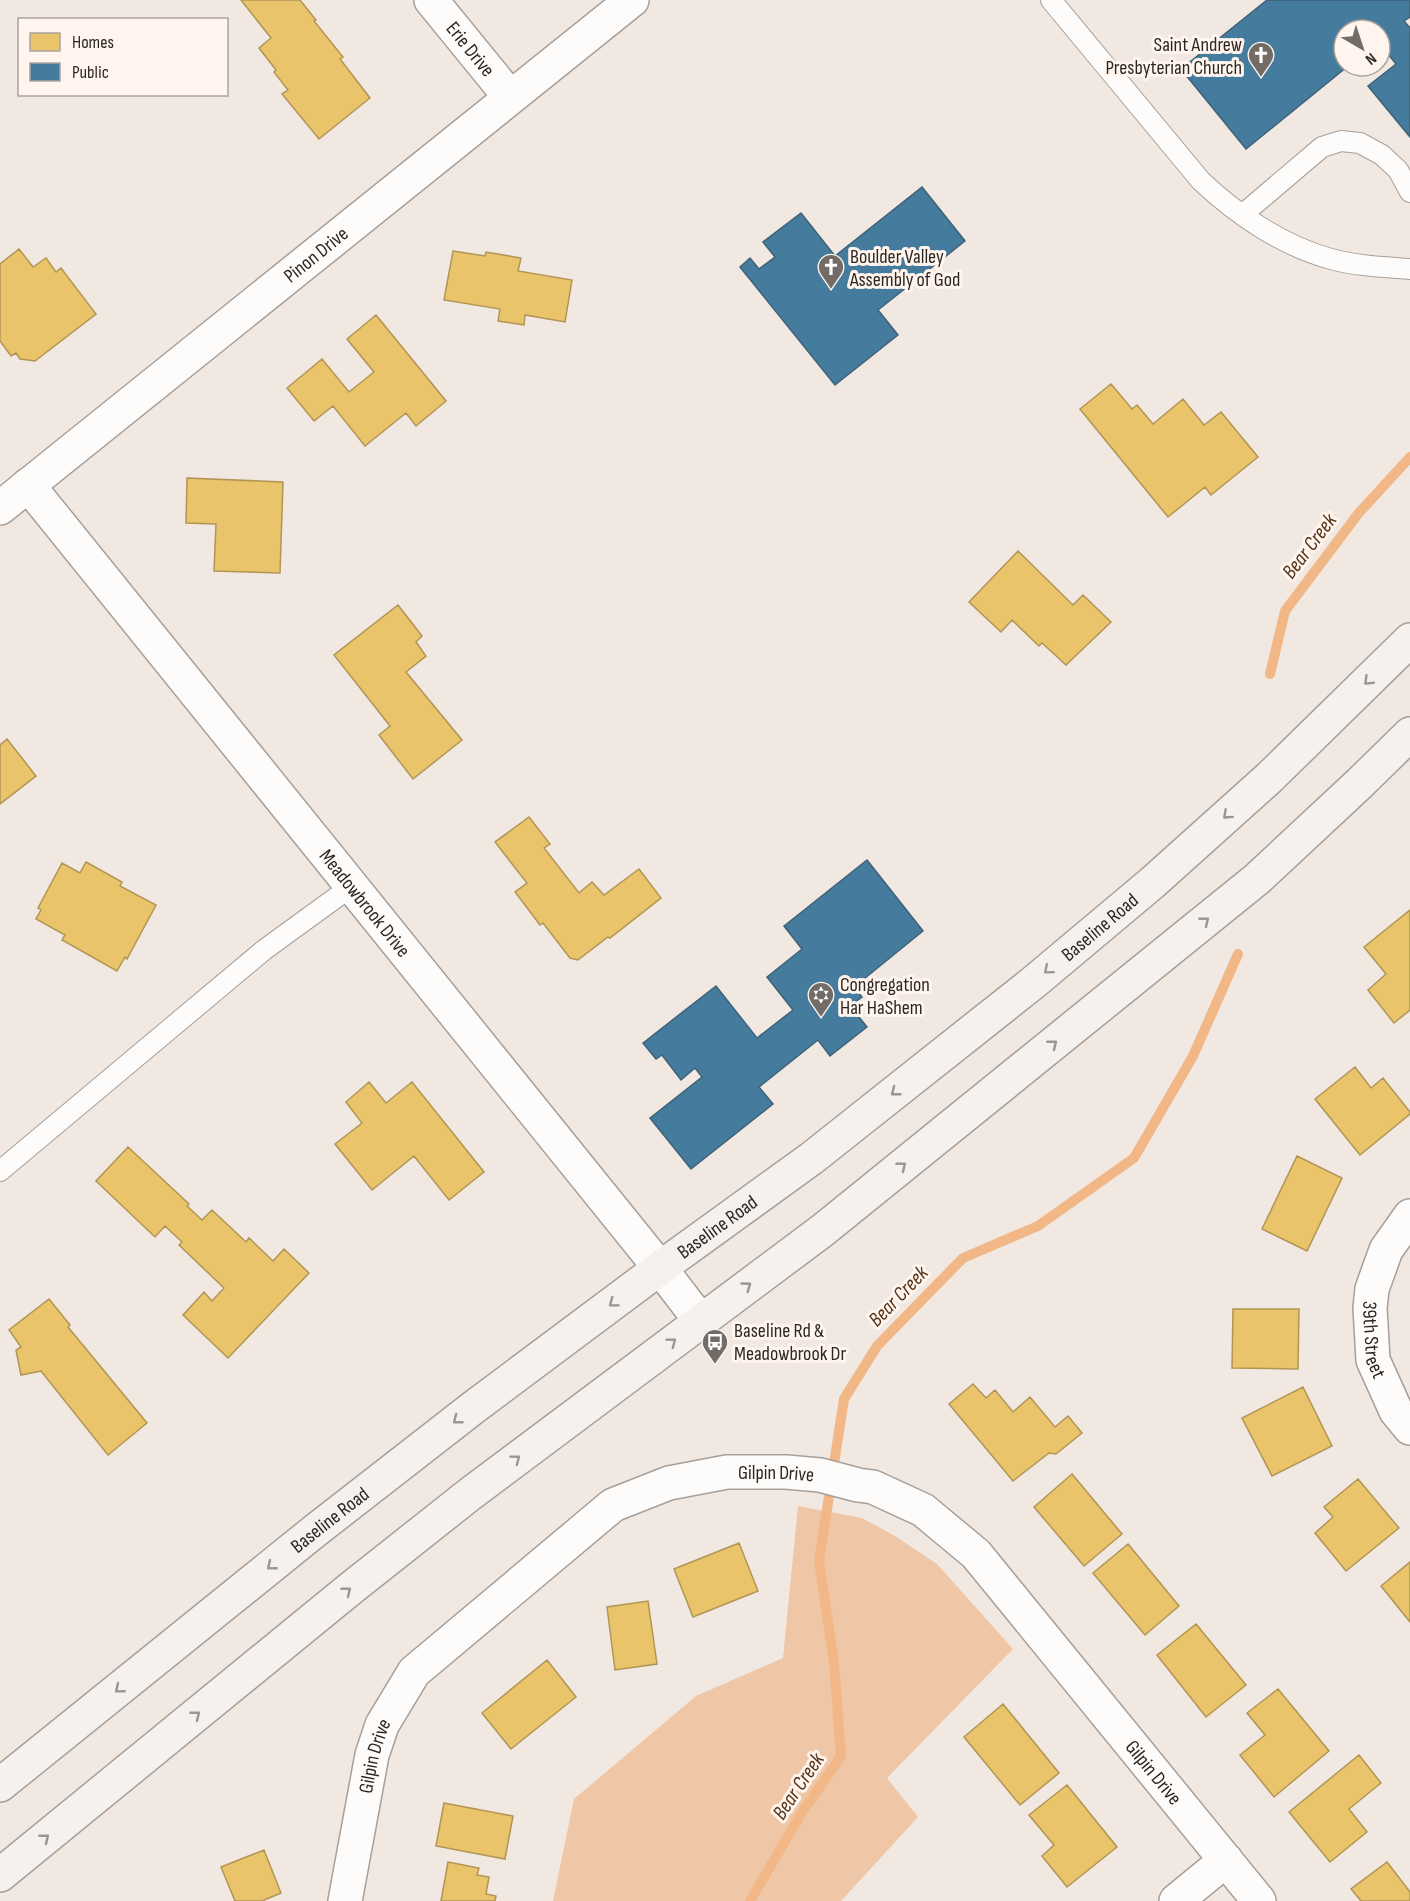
<svg xmlns="http://www.w3.org/2000/svg" width="1410" height="1901" viewBox="0 0 1410 1901" font-family="'Sofia Sans Condensed',sans-serif">
<rect width="100%" height="100%" fill="#f1e8e1"/>
<path fill="#efc7a7" d="M798,1506L862,1518L895,1536L937,1564L1013,1649L887,1778L918,1817L841,1901H553L574,1799L696,1696L783,1658Z"/>
<path fill="#e9c46a" stroke="#b19555" stroke-width="1.5" d="M241,0H300L316,20L314,21L343,57L340,59L370,98L319,139L282,94L288,90L274,72L276,70L259,48L271,38Z
M19,249L33,267L46,258L56,272L61,268L96,314L35,361L20,359L16,353L11,356L0,341V264Z
M453,251L485,256L486,252L521,258L518,271L572,280L565,322L525,315L524,325L498,321L500,309L444,300Z
M376,315L446,401L416,426L406,413L365,446L333,406L314,421L287,388L322,359L349,392L374,372L347,339Z
M1111,384L1132,409L1137,405L1153,424L1183,399L1204,425L1221,412L1258,457L1211,495L1205,487L1168,517L1080,409Z
M187,478L283,482L280,573L214,571L216,524L186,523Z
M1018,551L1073,605L1083,595L1111,622L1066,665L1042,643L1039,646L1012,620L1001,632L969,602Z
M398,605L422,636L416,642L426,656L406,672L462,740L413,779L379,735L390,726L334,655Z
M7,739L36,776L0,804V745Z
M529,817L550,844L544,848L579,893L592,882L604,895L639,869L661,898L610,938L608,937L578,960L570,958L543,923L540,925L515,892L527,883L495,842Z
M86,862L122,882L120,886L156,905L127,959L125,957L117,971L62,940L65,935L36,919L41,910L38,908L62,863L80,873Z
M1410,910V1010L1394,1023L1368,990L1386,974L1364,947Z
M1355,1067L1371,1088L1383,1078L1410,1112V1114L1360,1155L1315,1099Z
M369,1082L386,1103L412,1082L484,1172L449,1200L414,1156L372,1190L335,1144L362,1123L346,1102Z
M128,1147L189,1204L187,1206L202,1220L212,1210L246,1242L249,1238L273,1261L284,1249L309,1273L228,1358L183,1315L204,1292L212,1301L224,1288L179,1245L182,1242L165,1226L155,1237L96,1181Z
M1297,1156L1342,1178L1307,1251L1262,1229Z
M49,1299L70,1325L68,1327L147,1423L108,1455L41,1371L21,1375L16,1350L21,1347L9,1330Z
M1233,1309H1299L1298,1369L1232,1368Z
M973,1384L986,1398L995,1390L1013,1412L1030,1397L1055,1427L1068,1416L1082,1433L1056,1454L1049,1453L1013,1481L949,1404Z
M1303,1387L1332,1446L1272,1476L1242,1418Z
M1072,1474L1122,1534L1084,1566L1034,1507Z
M1358,1479L1399,1528L1346,1571L1315,1533L1333,1517L1324,1507Z
M739,1543L758,1591L693,1617L674,1569Z
M1128,1544L1179,1606L1145,1635L1093,1573Z
M1410,1562V1622L1381,1586Z
M648,1601L657,1664L615,1670L607,1607Z
M1196,1624L1246,1685L1206,1717L1157,1655Z
M547,1660L576,1697L511,1749L482,1713Z
M1278,1689L1329,1751L1274,1797L1240,1755L1265,1735L1247,1713Z
M1003,1704L1059,1773L1020,1805L964,1737Z
M1359,1755L1381,1783L1349,1809L1367,1832L1330,1862L1289,1812Z
M1067,1785L1117,1847L1067,1887L1042,1856L1054,1845L1029,1815Z
M444,1803L513,1816L505,1859L436,1846Z
M264,1850L281,1893L262,1901H235L221,1867Z
M448,1862L479,1868L477,1875L489,1877L486,1894L496,1896L495,1901H441Z
M1387,1862L1410,1892V1901H1361L1351,1889Z"/>
<path fill="#457b9d" stroke="#3e6278" stroke-width="1.5" d="M1267,0H1410V17L1404,21L1410,28V137L1368,86L1396,64L1380,44V30H1344V66H1348L1246,149L1181,69Z
M922,187L965,241L878,310L898,335L835,385L740,267L750,258L759,269L775,257L763,242L801,213L835,256Z
M867,860L923,931L854,987L862,997L850,1006L867,1027L830,1056L818,1040L759,1087L773,1104L691,1169L650,1118L702,1077L695,1068L681,1080L662,1055L656,1059L643,1043L716,986L757,1038L793,1010L767,977L802,949L784,926Z"/>
<g fill="none" stroke-linecap="round" stroke-linejoin="round">
<path stroke="#f2b786" stroke-width="10" d="M1270,674L1285,611L1358,514L1410,457
M750,1901L801,1814L841,1756L834,1663L819,1561L844,1399L877,1346L963,1258L1038,1226L1134,1158L1193,1056L1238,954"/>
<g stroke="#a69f9a" stroke-width="22">
<path id="service" d="M1051,0L1201,181C1237,215 1283,246 1331,259C1356,266 1384,267 1410,269
M1242,215L1322,147L1341,141L1360,143L1382,155L1398,170L1410,192
M0,1171L264,950L352,886"/>
</g>
<g stroke="#a69f9a" stroke-width="36">
<g id="minor">
<path id="s1" d="M431,0L510,97"/>
<path id="s2" d="M28,485L660,1268L700,1320"/>
<path id="s3" d="M0,508L632,0"/>
<path id="s4" d="M1410,1216L1386,1250L1372,1289L1370,1308L1373,1360L1396,1411L1410,1428"/>
<path id="s5" d="M345,1901L372,1755L382,1725L414,1672L613,1505L669,1483L727,1472H786L820,1475L858,1485L873,1487L923,1510L976,1554L1259,1901"/>
<path d="M1176,1901L1226,1860"/>
</g>
</g>
<g stroke="#a69f9a" stroke-width="36">
<g id="secondary">
<path id="s6" d="M0,1785L316,1530L474,1407L660,1268L812,1158L1034,982L1152,883L1269,778L1410,640"/>
<path d="M0,1875L350,1589L470,1494L823,1230L1069,1031L1257,879L1360,783L1410,734"/>
</g>
</g>
<use href="#service" stroke="#fdfcfa" stroke-width="20"/>
<use href="#minor" stroke="#fdfcfa" stroke-width="33"/>
<use href="#secondary" stroke="#f4f1ef" stroke-width="33"/>
</g>
<defs><path id="oneway-chevron" d="M-2-3.5L2.5 0L-2 3.5" fill="none" stroke-width="1.6" stroke-linecap="round" stroke-linejoin="round" transform="scale(1.5)"/></defs>
<g stroke="#9a9693">
<use href="#oneway-chevron" transform="translate(1368 681) rotate(136)"/>
<use href="#oneway-chevron" transform="translate(1227 815) rotate(138)"/>
<use href="#oneway-chevron" transform="translate(1205 921) rotate(-39)"/>
<use href="#oneway-chevron" transform="translate(1048 970) rotate(140)"/>
<use href="#oneway-chevron" transform="translate(1053 1044) rotate(-39)"/>
<use href="#oneway-chevron" transform="translate(895 1092) rotate(142)"/>
<use href="#oneway-chevron" transform="translate(902 1166) rotate(-39)"/>
<use href="#oneway-chevron" transform="translate(747 1286) rotate(-36)"/>
<use href="#oneway-chevron" transform="translate(613 1303) rotate(143)"/>
<use href="#oneway-chevron" transform="translate(672 1342) rotate(-37)"/>
<use href="#oneway-chevron" transform="translate(457 1420) rotate(142)"/>
<use href="#oneway-chevron" transform="translate(516 1459) rotate(-37)"/>
<use href="#oneway-chevron" transform="translate(271 1566) rotate(141)"/>
<use href="#oneway-chevron" transform="translate(347 1591) rotate(-39)"/>
<use href="#oneway-chevron" transform="translate(119 1689) rotate(141)"/>
<use href="#oneway-chevron" transform="translate(196 1715) rotate(-39)"/>
<use href="#oneway-chevron" transform="translate(45 1838) rotate(-39)"/>
</g>
<defs>
<g id="church-pin" transform="scale(1.35)"><path d="M0 17L-7.5 6A9.5 9.5 0 1 1 7.5 6Z" fill="#726b66" stroke="#fff5ee"/><path d="M-1.2-6h2.4v3.5h3.3v2.4h-3.3V6h-2.4V-.1h-3.3v-2.4h3.3Z" fill="#fff"/></g>
<g id="synagogue-pin" transform="scale(1.35)"><path d="M0 17L-7.5 6A9.5 9.5 0 1 1 7.5 6Z" fill="#726b66" stroke="#fff5ee"/><path d="M0-6.5L5.6 3.2H-5.6ZM0 6.5L5.6-3.2H-5.6Z" fill="#fff"/></g>
<g id="bus-pin" transform="scale(1.35)"><path d="M0 17L-7.5 6A9.5 9.5 0 1 1 7.5 6Z" fill="#726b66" stroke="#fff5ee"/><path d="M-5-6H5V4H4V6H2V4H-2V6H-4V4H-5ZM-3.5-4V0h7V-4ZM-3.5 1.2v1.5H-2V1.2ZM2 1.2v1.5H3.5V1.2Z" fill="#fff"/></g>
</defs>
<g fill-rule="evenodd">
<use href="#church-pin" x="1261" y="55"/>
<use href="#church-pin" x="831" y="267"/>
<use href="#synagogue-pin" x="821" y="995"/>
<use href="#bus-pin" x="715" y="1342"/>
</g>
<g text-anchor="middle" stroke-width="6" stroke-linejoin="round" paint-order="stroke">
<g font-size="20" fill="#2d2723" stroke="#fff5ee" text-anchor="start">
<text x="1242" y="51" text-anchor="end">Saint Andrew<tspan x="1242" dy="23">Presbyterian Church</tspan></text>
<text x="850" y="263">Boulder Valley<tspan x="850" dy="23">Assembly of God</tspan></text>
<text x="840" y="991">Congregation<tspan x="840" dy="23">Har HaShem</tspan></text>
<text x="734" y="1337">Baseline Rd &amp;<tspan x="734" dy="23">Meadowbrook Dr</tspan></text>
</g>
<g font-size="20" fill="#2d2723" stroke="#fff5ee">
<text dy="7" stroke="none"><textPath href="#s1" startOffset="63">Erie Drive</textPath></text>
<text dy="7" stroke="none"><textPath href="#s3" startOffset="405">Pinon Drive</textPath></text>
<text dy="7" stroke="none"><textPath href="#s2" startOffset="537">Meadowbrook Drive</textPath></text>
<text dy="7" stroke="none"><textPath href="#s6" startOffset="1395">Baseline Road</textPath></text>
<text dy="7" stroke="none"><textPath href="#s6" startOffset="909">Baseline Road</textPath></text>
<text dy="7" stroke="none"><textPath href="#s4" startOffset="134">39th Street</textPath></text>
<text dy="7" stroke="none"><textPath href="#s5" startOffset="670">Gilpin Drive</textPath></text>
<text dy="7" stroke="none"><textPath href="#s6" startOffset="423">Baseline Road</textPath></text>
<text dy="7" stroke="none"><textPath href="#s5" startOffset="148">Gilpin Drive</textPath></text>
<text dy="7" stroke="none"><textPath href="#s5" startOffset="1174">Gilpin Drive</textPath></text>
</g>
<g font-size="21" font-style="italic" fill="#543418" stroke="#fff5ee">
<text transform="translate(1309 546) rotate(-53)" y="7">Bear Creek</text>
<text transform="translate(898 1296) rotate(-46)" y="7">Bear Creek</text>
<text transform="translate(798 1786) rotate(-56)" y="7">Bear Creek</text>
</g>
</g>
<rect x="18" y="18" width="210" height="78" fill="#fff5ee" stroke="#aba39d" stroke-width="1.5"/>
<rect x="30" y="33" width="30" height="18" fill="#e9c46a" stroke="#aba39d" stroke-width="1.5"/>
<text x="72" y="48" font-size="18" fill="#2d2723">Homes</text>
<rect x="30" y="63" width="30" height="18" fill="#457b9d" stroke="#aba39d" stroke-width="1.5"/>
<text x="72" y="78" font-size="18" fill="#2d2723">Public</text>
<g transform="translate(1362 48) rotate(141)"><circle r="28" fill="#fff5ee" stroke="#aba39d" stroke-width="1.5"/>
<path d="M0-4.5L10 22L0 15L-10 22Z" fill="#726b66"/>
<text y="-9" font-size="16" font-weight="bold" text-anchor="middle" fill="#2d2723">N</text>
</g>
</svg>
